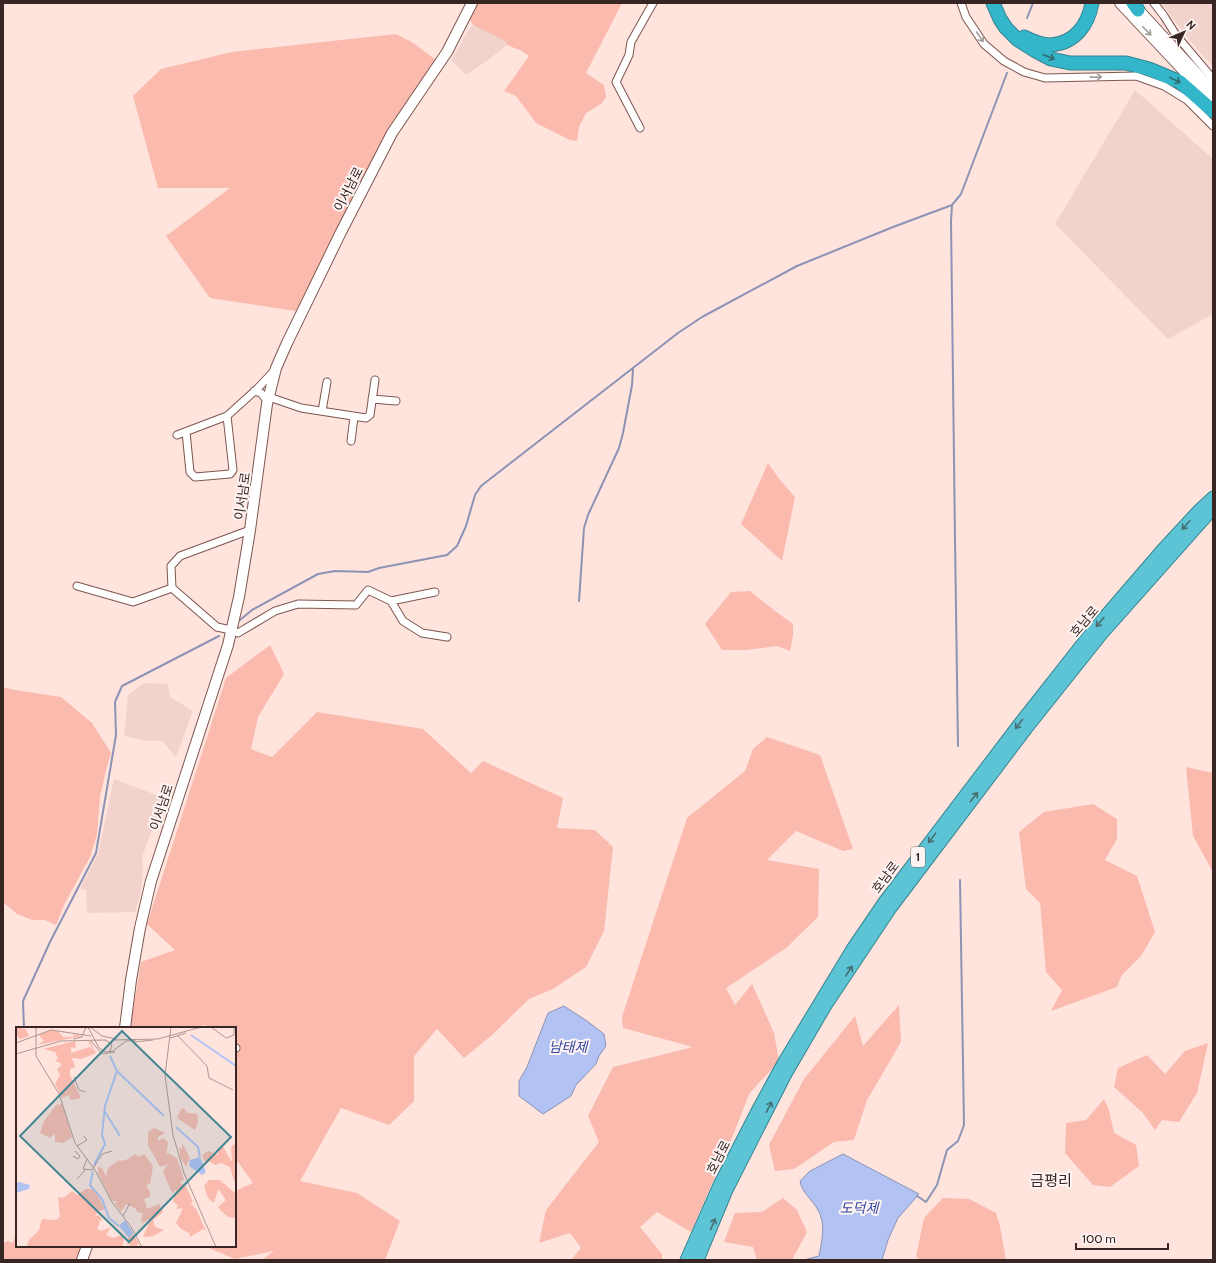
<svg xmlns="http://www.w3.org/2000/svg" width="1216" height="1263" viewBox="0 0 1216 1263" font-family="Cabin,'Noto Sans KR',sans-serif">
<rect width="100%" height="100%" fill="#ffe3dd"/>
<path fill="#f2d2cc" d="M1161,3H1213V67L1192,43Z
M473,25L505,41L507,45L488,60L466,75L451,60L470,28Z
M1135,90L1213,159V314L1168,339L1055,224Z
M144,683L168,684L170,697L193,711L176,757L162,741H149L124,736L128,695Z
M114,779L164,798L142,857L143,872L140,895L135,912L87,913L86,890L80,889L97,856L98,855Z"/>
<path fill="#fbbaae" d="M477,3H622L586,73L604,85L606,97L601,104L586,113L579,127L577,141L570,140L536,123L516,96L504,91L529,56L522,51L507,45L505,41L473,25L470,19Z
M396,34L412,42L440,63L392,133L341,232L296,311L210,298L166,236L230,188H158L133,96L161,69L232,52Z
M768,463L780,480L795,497L782,561L741,524Z
M750,591L775,611L793,624V635L790,651L777,646L746,650H722L705,624L731,592Z
M270,645L284,674L258,717L251,749L272,757L317,712L423,729L471,773L483,761L563,798L557,828L595,830L613,847L604,931L586,967L553,989L529,999L492,1035L464,1058L437,1029L414,1056V1101L389,1125L341,1108L300,1181L357,1193L400,1221L385,1260H262L274,1251L235,1259L204,1246H235V1191L253,1183L235,1158V1028H207L206,1025L186,1028H130L141,962L175,950L147,924L226,678Z
M3,687L15,690L61,697L92,723L111,753L106,770L100,797L97,834L90,857L65,903L56,925L45,920H32L17,914L3,902Z
M767,737L820,755L853,849L843,851L796,831L767,860L819,869L818,917L786,948L726,988L735,1005L752,984L774,1033L779,1061L749,1094L736,1128L691,1232L657,1212L640,1227L662,1254V1260H571L581,1248L570,1233L539,1243L546,1210L599,1142L588,1116L613,1067L693,1047L623,1028L622,1017L687,818L745,771L753,749Z
M1186,767L1213,773V872L1193,836Z
M1093,804L1117,819V839L1105,860L1137,876L1155,932L1141,956L1122,975L1117,987L1051,1011L1062,990L1046,972L1040,903L1026,889L1019,832L1044,812Z
M899,1005L901,1042L867,1100L854,1140L834,1142L794,1169L775,1171L769,1145L804,1079L855,1016L863,1046Z
M1208,1043L1197,1093L1179,1122L1162,1120L1155,1130L1142,1112L1114,1087L1118,1068L1147,1055L1165,1074L1185,1051Z
M1104,1099L1109,1110L1114,1133L1136,1145L1139,1166L1110,1187L1093,1185L1065,1153L1066,1123L1086,1120Z
M783,1198L797,1210L807,1232L792,1260H757L753,1247L724,1242L735,1213L762,1212Z
M943,1198L969,1199L996,1213L1000,1226L1006,1260H919L916,1256L924,1218Z
M16,1231L17,1246H81L76,1260H3V1244L7,1241L13,1243Z"/>
<path fill="#b1c2f3" stroke="#8c93b5" d="M564,1006L587,1021L604,1034L606,1046L599,1056L596,1064L576,1085L571,1096L543,1114L519,1096V1081L527,1067L548,1013Z
M843,1154L919,1194L898,1218L888,1240L882,1260H807V1259L819,1256C822,1240 826,1224 818,1210C812,1199 802,1193 800,1181L810,1171Z"/>
<g fill="none" stroke-linecap="round" stroke-linejoin="round">
<path stroke="#8c93b5" stroke-width="2" d="M1027,18L1033,3
M952,205L951,221C952,396 956,571 958,746
M579,601L584,528L588,515L619,448L623,433L632,385L633,369
M240,620L252,610L318,574L335,571L368,572L379,568L447,555L457,546L466,526L475,495L481,486L678,333L702,317L797,266L893,227L952,205L961,194L1007,73
M24,1028L23,1001L50,942L96,853L116,735L115,702L122,686L219,636
M917,1196L926,1202L937,1185L947,1150L958,1141L964,1125L960,880"/>
<g stroke="#7d564f" stroke-width="9">
<path id="minor" d="M961,3L966,17L984,44L1004,61L1024,72L1045,78L1136,76L1164,86L1187,100L1213,126
M1154,3L1164,16L1176,35L1213,79
M640,128L616,82L629,55L631,42L653,3
M254,391L261,393L268,402
M269,397L301,408L366,418L370,415L375,380
M372,399L396,401
M322,411L327,382
M186,432L190,472L195,477L230,474L233,470L227,416
M177,435L227,416L258,388L275,370
M351,441L354,417
M250,530L180,556L171,566L172,588L217,627L231,630L238,633L275,611L298,604L356,605L368,590L391,601L403,621L422,633L447,637
M77,586L133,602L172,588
M391,601L435,592
M235,1048H236"/>
</g>
<g stroke="#7d564f" stroke-width="12">
<path id="secondary" d="M1120,3L1213,102
M1134,5L1213,91
M125,1028L131,980L140,928L151,881L228,645L239,597L250,530L267,404L276,368L287,343L341,232L392,133L447,52L472,3
M82,1260L87,1246"/>
</g>
<g stroke="#358490" stroke-width="13">
<path id="trunk" d="M686,1260L719,1185L757,1111L783,1063L852,949L884,902L1019,724L1093,630L1161,551L1198,511L1213,497
M698,1260L727,1190L786,1074L825,1007L891,908L1027,728L1102,634L1213,509"/>
</g>
<g stroke="#358490" stroke-width="15">
<path id="motorway" d="M993,3L1000,19L1006,28L1018,40L1034,50L1051,59L1070,63H1126L1149,69L1180,82L1213,111
M1133,3L1138,10
M1024,37C1032,41 1042,45 1051,45C1075,43 1088,25 1092,3"/>
</g>
<use href="#minor" stroke="#fff" stroke-width="7"/>
<use href="#secondary" stroke="#fff" stroke-width="10"/>
<use href="#trunk" stroke="#5cc4d4" stroke-width="11"/>
<use href="#motorway" stroke="#34b6ca" stroke-width="13"/>
</g>
<defs><path id="oneway-shaft" d="M-6 0H5M1.5-3L5.5 0L1.5 3" fill="none" stroke-width="1.6" stroke-linecap="round" stroke-linejoin="round"/></defs>
<g stroke="#a59d9c">
<use href="#oneway-shaft" transform="translate(1147 31) rotate(46)"/>
<use href="#oneway-shaft" transform="translate(980 37) rotate(56)"/>
<use href="#oneway-shaft" transform="translate(1096 77) rotate(-1)"/>
</g>
<g stroke="#36676e">
<use href="#oneway-shaft" transform="translate(1049 57) rotate(21)"/>
<use href="#oneway-shaft" transform="translate(1175 80) rotate(26)"/>
</g>
<g stroke="#486d73">
<use href="#oneway-shaft" transform="translate(1186 525) rotate(132)"/>
<use href="#oneway-shaft" transform="translate(1100 622) rotate(131)"/>
<use href="#oneway-shaft" transform="translate(1019 724) rotate(128)"/>
<use href="#oneway-shaft" transform="translate(974 797) rotate(-52)"/>
<use href="#oneway-shaft" transform="translate(932 838) rotate(127)"/>
<use href="#oneway-shaft" transform="translate(849 971) rotate(-57)"/>
<use href="#oneway-shaft" transform="translate(769 1107) rotate(-63)"/>
<use href="#oneway-shaft" transform="translate(713 1224) rotate(-67)"/>
</g>
<g text-anchor="middle" stroke-width="4" stroke-linejoin="round" paint-order="stroke">
<rect fill="#fef5f3" stroke="#736461" stroke-width="1" x="911" y="847" width="14" height="20" rx="3"/>
<g font-size="12" font-weight="bold" fill="#372623">
<text x="918" y="861">1</text>
</g>
<g font-size="13" fill="#372623" stroke="#fef5f3">
<text transform="translate(348 189) rotate(-63)" y="5">이서남로</text>
<text transform="translate(242 496) rotate(-82)" y="5">이서남로</text>
<text transform="translate(1084 621) rotate(-50)" y="5">호남로</text>
<text transform="translate(161 807) rotate(-72)" y="5">이서남로</text>
<text transform="translate(885 877) rotate(-53)" y="5">호남로</text>
<text transform="translate(718 1157) rotate(-63)" y="5">호남로</text>
</g>
<g font-size="14" font-style="italic" fill="#3345a1" stroke="#fef5f3">
<text x="568" y="1052">남태제</text>
<text x="859" y="1213">도덕제</text>
</g>
<g font-size="15" fill="#372623" stroke="#fef5f3">
<text x="1051" y="1186">금평리</text>
</g>
</g>
<g transform="translate(16 1027)">
<rect width="220" height="220" fill="#ffe3dd"/>
<path d="M0,0L10,2L13,9L4,12L0,8ZM35,3L43,5L47,10H57L58,7L66,9L21,18L28,14L23,8ZM59,14L60,21L55,20V26L74,20L79,24L72,15L74,14L80,26L65,32L56,31L59,40L54,42V48L65,71L54,73L53,68L46,71L39,57L44,48L41,42L46,38L43,35H39L42,31L39,25L27,22ZM46,77L56,110L47,116L39,115V106L34,111L24,106L28,94L40,78ZM168,81L171,86L181,87L182,95L179,103L161,91L165,82ZM138,101L149,106L142,110V114L147,111L152,115L150,129L152,126L161,131L168,152L164,156L170,159L177,175L174,176L180,182L190,204L187,202L174,210L173,206L165,202L160,196L167,181L160,182L162,178L157,175L160,163L156,166L147,145L152,137L144,140L132,118V105ZM166,116L174,131L170,140L164,130L163,120L166,122ZM220,116V157H219L214,140L205,136L199,138L193,134L189,135L186,128L192,124L202,128L201,122L207,120L216,135L215,120ZM120,127L122,130L128,127L137,139L134,157L130,158L134,165V170L128,172L131,182L143,177L147,185L137,193L139,200L148,203L137,209L127,210L135,191L127,196L125,193L127,186L121,185L120,182L110,177L105,185L99,177L101,174H96L82,146V140L86,141L90,150L92,141L102,134L110,133ZM193,153H204L220,167V191L212,190L204,183L202,180L210,173L204,164L202,163L198,176L192,171L188,159ZM70,162H78L89,182L82,184L79,189L83,188L86,193L81,194L84,195L81,202L85,204L95,200L90,208L97,211L106,208L108,213L106,220H11L13,213L23,203L26,192L40,193L44,190L42,170L47,171L56,164L61,168ZM117,207L123,217L118,220L111,217L112,211Z" fill="#fbbaae"/>
<path d="M184,130L190,145L186,148L173,139L174,133ZM3,155L14,158L13,162L0,166V156ZM109,193L117,206L113,211L103,199Z" fill="#b1c2f3"/>
<path fill="none" stroke="#b1c2f3" stroke-width="2" d="M175,8L220,39M101,44L148,89M89,85L104,109M160,100L182,120L184,130M78,138L89,117L86,108L89,79L101,44L94,29M77,144L74,158L86,172L93,191L103,199"/>
<path fill="none" stroke="#af9793" stroke-width="1" d="M20,0V29L43,67L59,116L79,143L96,175L115,200L126,220M72,0L83,21L89,25L97,24L110,14L120,13M74,0L86,9L100,12M155,0L149,48L157,108L168,146L200,220M195,0L210,11L218,8V0M161,8L191,39L193,51L217,63M154,11L170,6M57,12L66,10L70,0M89,13L96,17L94,24M97,13L142,12L185,0M75,14L86,27L99,25M118,15L137,13M0,16L35,3L75,9M0,27L45,14L90,13M58,50L63,63L69,65M61,119L71,113L68,109M57,129L62,132L64,129L59,124M71,132L67,142L76,143L86,127L96,124M61,152L69,143M107,189L114,176"/>
<path fill="#428793" fill-opacity="0.15" stroke="#428793" stroke-width="2" d="M106,4L215,110L113,215L4,109Z"/>
<rect width="220" height="220" fill="none" stroke="#372623" stroke-width="2"/>
</g>
<rect width="1216" height="1263" fill="none" stroke="#372623" stroke-width="8"/>
<g transform="translate(1184 32) rotate(46)" stroke="#fef5f3" stroke-width="3" paint-order="stroke">
<path d="M0-3L7 15L0 10L-7 15Z" fill="#372623"/>
<text y="-6" font-size="11" font-weight="bold" text-anchor="middle" fill="#372623">N</text>
</g>
<path d="M1076 1243v6h92v-6" fill="none" stroke="#372623" stroke-width="2"/>
<text x="1082" y="1243" font-size="12" fill="#372623" stroke="#fef5f3" stroke-width="3" paint-order="stroke">100 m</text>
</svg>
